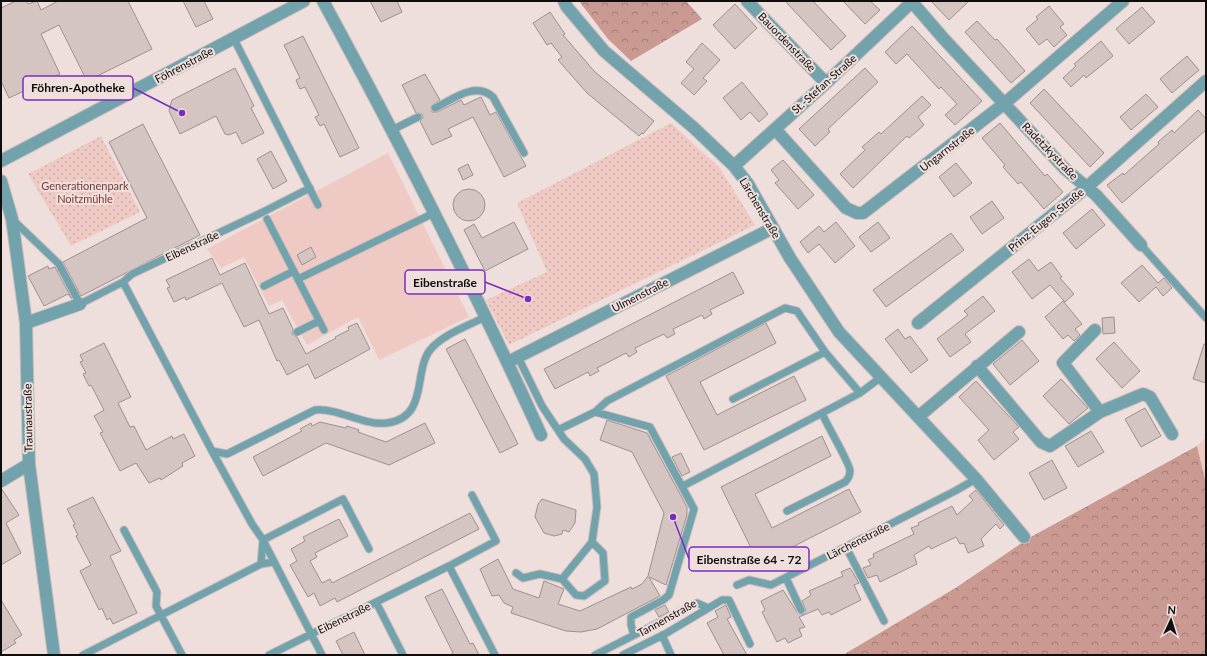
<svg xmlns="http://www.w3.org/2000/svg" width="1207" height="656" viewBox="0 0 1207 656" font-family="Lato,sans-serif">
<defs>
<pattern id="forest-crowns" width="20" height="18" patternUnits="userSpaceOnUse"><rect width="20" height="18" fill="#ca9991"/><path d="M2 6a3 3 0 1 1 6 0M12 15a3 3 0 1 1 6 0" fill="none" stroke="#a37b75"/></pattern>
<pattern id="park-dots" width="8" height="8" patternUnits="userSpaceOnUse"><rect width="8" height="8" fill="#efcac4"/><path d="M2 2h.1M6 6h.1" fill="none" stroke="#ccaca7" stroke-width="1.8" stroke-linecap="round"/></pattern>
</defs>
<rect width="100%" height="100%" fill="#eedfdc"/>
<path fill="#efcac4" d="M388,153L469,317L379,360L358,317L307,345L282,300L269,306L244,257L221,268L207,249Z
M1206,437V484L1197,446Z"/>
<path fill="url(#forest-crowns)" d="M579,1H686L702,19L631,61L608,39Z
M1197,446L1206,484V655H843L957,587L1029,538Z"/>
<path fill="url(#park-dots)" d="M671,123L720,168L755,225L509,345L486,300L547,272L517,203Z
M101,136L140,212L71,246L28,174Z"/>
<path fill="#d4c5c3" stroke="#9e908e" d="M16,1H26L28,4L37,1L41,10L58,1H128L152,49L87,81L59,25L41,34L60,74L9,98L1,81V8Z
M183,1H204L213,19L196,27Z
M370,1H397L402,12L381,22Z
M785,1H813L846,36L831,50Z
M843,1H870L880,10L865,24Z
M931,1H969L949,20Z
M735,4L757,28L735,49L713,25Z
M1049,6L1064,24L1060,27L1067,35L1054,47L1047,39L1039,45L1026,29L1038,19L1036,17Z
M1142,7L1155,22L1129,44L1116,29Z
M550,12L565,34L563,35L595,72L654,121L643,134L642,133L639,136L587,93L558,60L562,57L551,43L547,45L533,23Z
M977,21L995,40L997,39L1025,71L1011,83L965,32Z
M912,26L982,101L955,125L945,115L957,104L941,87L939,89L907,54L896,64L885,52Z
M303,36L359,148L340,157L324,124L320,126L315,117L319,115L305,87L300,89L298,85L296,80L300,78L284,45Z
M1101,41L1113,56L1086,78L1084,75L1071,87L1063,78L1076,66L1074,64Z
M702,43L720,60L703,78L707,81L694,95L681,83L694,69L686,62Z
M1187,56L1199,70L1172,93L1160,79Z
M235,68L254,106L251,108L264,133L242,144L236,132L229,135L225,134L216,116L180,134L169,111L172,100Z
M865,68L878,82L828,129L830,132L815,146L799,129Z
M425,74L440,100L431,106L432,112H437L461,100L464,105L481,97L490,115L496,112L526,166L504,177L473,117L448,129L452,136L432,145L420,121L423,118L422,114L416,113L402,85Z
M742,82L768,114L759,122L750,112L741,120L723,98Z
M1044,89L1104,153L1090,167L1030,103Z
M1146,94L1158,107L1131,130L1120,117Z
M922,96L931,105L918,117L924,125L909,138L907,136L853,188L840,174L865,150L862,147L879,132L881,134Z
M1198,110L1206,119V130L1122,203L1107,185L1123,173L1124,175L1159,144L1158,142L1172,130L1174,133Z
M1000,123L1045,176L1047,174L1063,192L1044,209L1021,182L1018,184L1003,167L1005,165L982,138Z
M143,124L200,235L81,296L63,262L147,218L109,142Z
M271,151L287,181L273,189L257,159Z
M783,160L814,195L798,209L775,183L779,180L771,170Z
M956,163L972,183L954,197L939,177Z
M468,164L473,175L463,180L458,169Z
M453 205a16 16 0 1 1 32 0a16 16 0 1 1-32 0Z
M992,201L1004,218L982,234L970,217Z
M1092,209L1105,225L1076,249L1063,233Z
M514,222L528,249L485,271L464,230L474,224L482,238Z
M836,222L855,246L835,263L819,244L808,253L800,242L819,226L824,232Z
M878,222L890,238L871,252L859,237Z
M951,233L964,250L886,307L873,290Z
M311,247L316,257L302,265L297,255Z
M212,258L220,275L245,263L269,314L283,308L293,329L292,334L297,337L306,354L336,338L335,337L349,330L348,327L357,323L370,349L315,379L308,364L287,375L279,360L277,361L259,320L244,327L222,283L186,300L185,297L174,302L167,288L170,287L166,280Z
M1029,259L1038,271L1051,262L1062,277L1060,278L1074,294L1065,302L1050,285L1032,299L1012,272Z
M1142,265L1158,283L1164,278L1172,288L1163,296L1156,287L1139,302L1121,283Z
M48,266L49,269L55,267L72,299L68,294L44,306L28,276Z
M733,272L744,293L710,310L712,314L704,319L702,315L673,329L675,334L667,338L664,334L635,348L637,352L629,357L626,353L597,368L599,371L590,376L588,372L555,389L544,369Z
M983,296L995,311L965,334L971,342L950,357L937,339L968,315L964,311Z
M1063,301L1082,324L1075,329L1080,335L1074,341L1068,335L1063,339L1045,317Z
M1114,317L1115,333L1103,334L1102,318Z
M766,323L776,343L700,382L717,415L794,376L806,400L704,450L666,376Z
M898,329L905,339L910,336L928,360L911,373L885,339Z
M465,339L518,444L500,453L446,349Z
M1022,340L1039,361L1010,385L993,364Z
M1114,342L1140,371L1122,388L1096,359Z
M104,343L131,397L118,403L130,427L134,426L146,450L172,436L173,439L184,434L195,456L182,463L183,466L161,480L160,478L149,483L136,463L120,471L100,433L103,432L94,416L104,410L91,385L89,386L83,374L86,373L80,362L83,361L80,355Z
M1204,344H1206V383L1193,379Z
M1061,379L1088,408L1069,424L1043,396Z
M976,381L1019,427L1013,432L1019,439L994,460L978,440L989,430L959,397Z
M1145,408L1161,436L1141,447L1125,419Z
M607,420L647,433L687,507V515L666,585L649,577L660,596L597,629L581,632L566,631L511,613L513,607L504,603L499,595L492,596L480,569L498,559L513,589L539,598L544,581L564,589L558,604L580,611L631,587L632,589L642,584L648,576L664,513L632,452L600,440Z
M320,422L346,428L347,426L359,430L358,432L386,442L425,423L435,443L389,465L326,443L263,476L253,457L302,431L300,429L311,423L312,426Z
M1091,431L1104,452L1078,467L1065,446Z
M822,436L831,456L755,494L772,528L849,489L861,512L759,564L721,487Z
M681,453L690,472L682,476L672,457Z
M1052,460L1067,488L1044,500L1029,473Z
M1,488L19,515L6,523L21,553L1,565Z
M976,490L1004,525L1000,529L996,524L981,539L984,546L968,553L964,543L960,544L956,537L931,549L929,546L914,555L917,564L880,582L877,575L868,578L863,568L871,565L868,560L874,557L873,554L914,534L911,528L919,525L918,523L952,506L957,515L973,500L969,496Z
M93,497L121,551L110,556L137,613L113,624L110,618L107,620L102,608L99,610L80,571L91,565L76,536L78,535L73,525L75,524L67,509Z
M542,499L576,510L575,523L569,532L563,530L562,534L554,536L544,533L535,517L538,504Z
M470,513L479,529L337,602L335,598L320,606L314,593L308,597L290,565L297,561L291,549L305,541L303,537L339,519L348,536L315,553L317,557L310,561L322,583L330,579L332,583Z
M850,568L859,583L854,585L861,600L831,615L829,612L822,615L818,609L799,617L805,627L799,629L802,636L788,643L785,638L777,642L762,612L765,610L761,601L783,590L797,612L803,615L806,610L802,601L811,595L809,591L843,576L841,572Z
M442,589L470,644L473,643L479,655H450L453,653L425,597Z
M1,600L22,635L14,640L16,643L1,652Z
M665,605L669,612L659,617L655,610Z
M726,605L731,617L727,619L747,655H724L707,623L718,617L715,611Z
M354,632L365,655H343L336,641Z"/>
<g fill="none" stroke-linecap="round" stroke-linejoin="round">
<g stroke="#cbbdbb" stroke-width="9">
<path id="service" d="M234,39L318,205
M435,108C453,99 475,81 493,97L524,153
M392,130L418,117
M267,219L324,330
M13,220L59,264L80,304L123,282L212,451L252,524L263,540L322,655
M1141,245L1206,318
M298,279L434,213
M123,282L132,274L263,212L310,188
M264,286L294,271
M297,332L319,321
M518,357L542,406L564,439L585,459L594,474L597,507L592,542L562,579
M733,399L825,352
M595,412L650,427L694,509L669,595L663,600L631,617V625L634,635
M558,430L595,412L607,401L785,308L797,311L825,352L860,393
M212,451L227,454L315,410C340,408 363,426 387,423C429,417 413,372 430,350C443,334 468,326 485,317
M683,486L860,393L880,378
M787,511L845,482C848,479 850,476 850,471C850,463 827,426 822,413
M124,530L157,592L156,606L182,655
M263,540L343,499L369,549
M846,547L884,621
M261,564L263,540
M449,566L495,655
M516,573L523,578L540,574L562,579L576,595L584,596L605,581L603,553L592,542
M786,578L801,610
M737,585L749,580L771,585L955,491L976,479
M376,602L403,655
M662,635L671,655
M83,655L261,564L274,562
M269,655L449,566L496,541L472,495
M595,655L697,603L708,608
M623,655L665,634L722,600H729L750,644"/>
</g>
<g stroke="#cbbdbb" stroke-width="14">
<path id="minor" d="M323,1C400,143 474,288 541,435
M564,1L567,7L604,51L694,128L734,166L748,184L790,258L839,332L976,479L1024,537
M747,1L826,83
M912,2L944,39L1065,169L1096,195L1141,245
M775,129L846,208L857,213H863L1005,103L1123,1
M734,166L826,83L913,1
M1,181L12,219L26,323L29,464L54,655
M26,323L80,304
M918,323L1087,187L1206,81
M508,362L773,228
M977,366L1041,442L1050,446L1100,412L1063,363L1095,330
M1100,412L1143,394L1150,397L1172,434
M918,417L1019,332
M1,481L29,464"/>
</g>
<g stroke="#cbbdbb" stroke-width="14">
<path id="tertiary" d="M1,161L304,1"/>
</g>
<use href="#service" stroke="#72a3ac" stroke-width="7"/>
<use href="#minor" stroke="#72a3ac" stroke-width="12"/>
<use href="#tertiary" stroke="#72a3ac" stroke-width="12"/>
</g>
<g text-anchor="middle" stroke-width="4" stroke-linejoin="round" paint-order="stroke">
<g font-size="11" fill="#120d0d" stroke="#eedfdc">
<text transform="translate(787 42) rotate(46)" y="4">Bauordenstraße</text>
<text transform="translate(184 65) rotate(-28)" y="4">Föhrenstraße</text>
<text transform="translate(824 84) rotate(-42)" y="4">St.-Stefan-Straße</text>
<text transform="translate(947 149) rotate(-38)" y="4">Ungarnstraße</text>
<text transform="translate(1050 151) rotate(46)" y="4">Radetzkystraße</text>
<text transform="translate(760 208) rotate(59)" y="4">Lärchenstraße</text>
<text transform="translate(1046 220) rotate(-39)" y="4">Prinz-Eugen-Straße</text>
<text transform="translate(192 246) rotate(-25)" y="4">Eibenstraße</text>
<text transform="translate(640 295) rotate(-27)" y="4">Ulmenstraße</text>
<text transform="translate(28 418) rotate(-91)" y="4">Traunaustraße</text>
<text transform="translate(858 541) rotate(-27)" y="4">Lärchenstraße</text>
<text transform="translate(344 618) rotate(-26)" y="4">Eibenstraße</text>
<text transform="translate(667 618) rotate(-29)" y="4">Tannenstraße</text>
</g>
<g font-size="11" fill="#793b32" stroke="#eedfdc">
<text x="85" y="190">Generationenpark<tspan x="85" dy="13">Noitzmühle</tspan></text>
</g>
</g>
<path fill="none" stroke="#7b2cbf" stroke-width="1.5" d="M182 113L133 88M528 299L485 282M673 517L689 559"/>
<g fill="#7b2cbf" stroke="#eedfdc" stroke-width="1.5">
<circle cx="182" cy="113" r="4"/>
<circle cx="528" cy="299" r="4"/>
<circle cx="673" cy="517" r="4"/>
</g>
<g fill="#eedfdc" stroke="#7b2cbf" stroke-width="1.5">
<rect x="23" y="76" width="110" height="24" rx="4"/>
<rect x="405" y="270" width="80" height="24" rx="4"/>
<rect x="689" y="547" width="120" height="24" rx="4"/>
</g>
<g font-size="12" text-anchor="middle" font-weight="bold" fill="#120d0d">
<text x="78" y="92">Föhren-Apotheke</text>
<text x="445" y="287">Eibenstraße</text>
<text x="749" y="564">Eibenstraße 64 - 72</text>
</g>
<rect width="1207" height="656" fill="none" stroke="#120d0d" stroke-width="4"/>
<g transform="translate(1171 620) rotate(4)" stroke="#eedfdc" stroke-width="3" paint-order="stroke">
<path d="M0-3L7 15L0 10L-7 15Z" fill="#120d0d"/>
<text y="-6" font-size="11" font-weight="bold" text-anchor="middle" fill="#120d0d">N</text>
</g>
</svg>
